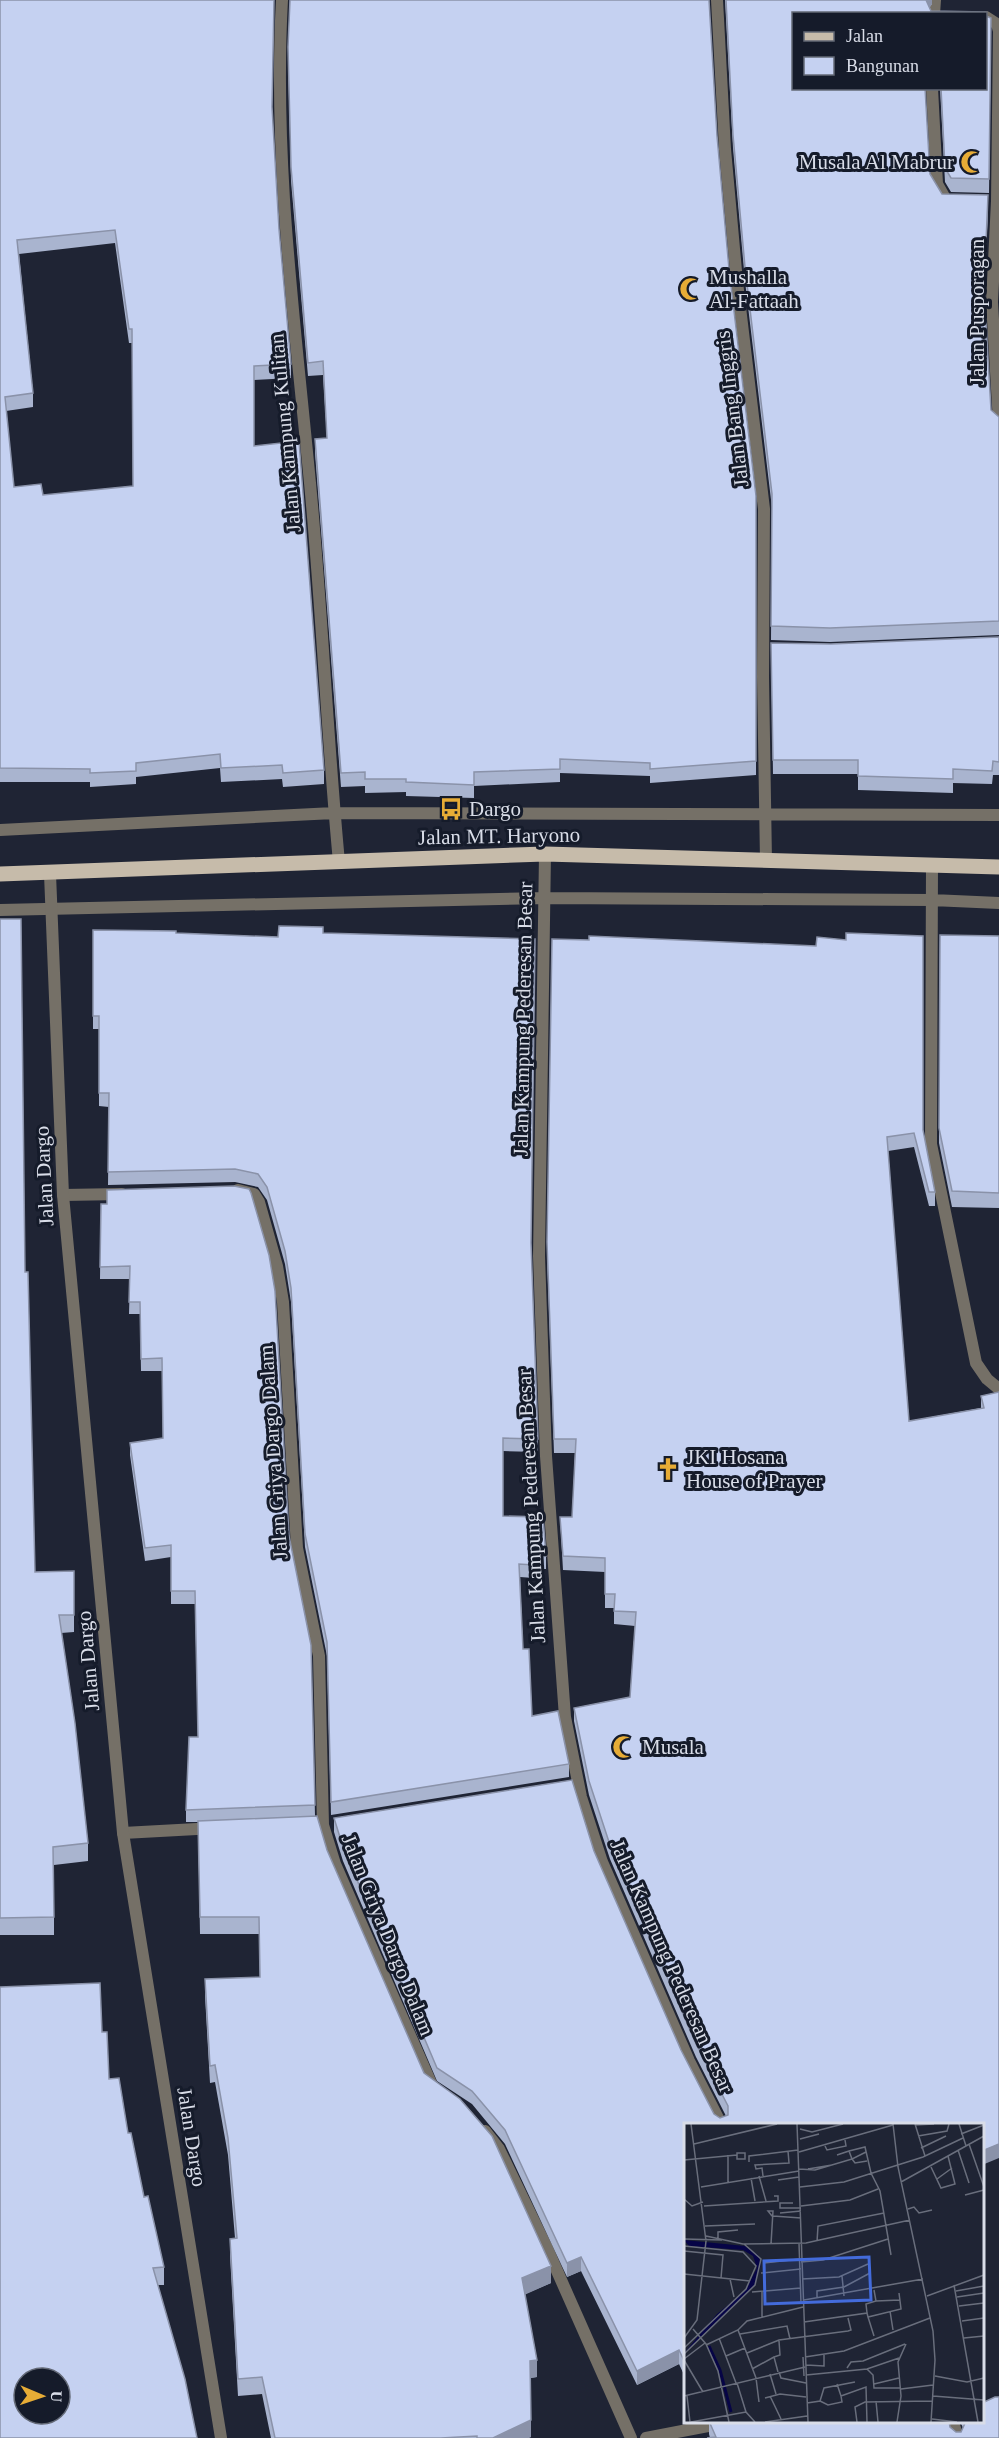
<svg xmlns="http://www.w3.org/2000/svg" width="999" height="2438" viewBox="0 0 999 2438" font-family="Georgia,serif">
<rect width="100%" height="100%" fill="#1f2434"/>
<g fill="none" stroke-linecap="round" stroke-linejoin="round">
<path stroke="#757067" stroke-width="12" d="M953,2422L958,2438
M646,2438L729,2422"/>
<path stroke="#757067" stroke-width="12" d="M282,0C273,161 295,323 310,483C322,609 327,736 339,862
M717,0L725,149L737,282L764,509L763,677L766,861
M934,14L935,0
M986,17L997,24L999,31L997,201L992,302L999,423
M932,88L937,184L946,200
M0,830L334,813L999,815
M545,854L539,1256L546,1456L565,1717L581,1797L602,1862L689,2061L721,2124
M932,865L931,1144L976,1363L987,1379L999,1389
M0,910L545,898L932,900L999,903
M238,1190L254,1194L259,1202L277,1266L283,1302L297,1548L319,1656L323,1825L335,1864L433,2088
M63,1195L122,1194
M123,1833L215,1828
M485,2131L499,2149L546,2246L631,2438"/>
<path stroke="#757067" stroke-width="12" d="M50,874L63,1195L123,1833L221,2438"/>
<path stroke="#c6bbaa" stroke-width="15" d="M0,874L545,854L999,867"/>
</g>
<path fill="#a9b4cf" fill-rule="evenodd" d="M0,0L272,110L279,229L291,364V378L254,380V446L324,770V784L283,787L282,779L221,782L220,768L136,777V784L90,787V782H0ZM115,243L129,343H132L133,486L43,495L14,487L6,411L33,407V393L19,254Z
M725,0H932V4L929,8L794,14L930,174L942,194L988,209L984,295L991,410L999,417V635L830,642L771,640L772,508L745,281L733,148Z
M991,18L989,193L951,192L945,182L940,88H986Z
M288,61L717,136L729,269L756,496V775L650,783V776L560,773V782L474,786V798L406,796V792L365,793V786L341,787L315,453V439L327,438L323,375L308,376L291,181Z
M999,637V775H993L992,784L953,783V793L858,790V774H773L771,643L831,644Z
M0,919L25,1272L35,1572L74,1571V1632L61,1633L88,1843V1861L54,1865V1935H0Z
M93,930L278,937L323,933L531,1247L538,1452L503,1451V1516L546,1556V1569H534V1578L520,1577L523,1649L532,1716L569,1764V1777L331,1815L327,1656L305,1547L291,1302L285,1264L267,1200L258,1187L235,1182L108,1185L109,1107L99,1106V1029H93Z
M940,935L999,936V1208L952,1207L939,1143Z
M552,939L923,1131L935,1192V1206H929L914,1147L888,1151L909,1421L981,1408V1396L999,1392L982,2124H686V2379L679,2364L637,2385L581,2271L567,2277L505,2144L472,2104L437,2081L343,1861L334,1832V1818L594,1851L681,2050L714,2114L720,2118L726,2116L696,2057L610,1859L589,1795L574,1721V1708L630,1697L635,1626L614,1624V1608H605V1572L563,1570L560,1517H572L575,1453H554L547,1256Z
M101,1204L289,1536L311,1645L315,1816L327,1850L424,2073L551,2283L525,2294L537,2377L530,2378L531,2437L528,2438H271L262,2394L238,2396L230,2256V2239L235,2238L228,2155L215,2082L210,2083L205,1996V1979L260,1977L259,1934H200L198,1822H186V1810L198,1737L195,1604H171V1557L145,1561L130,1455V1443L163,1438L162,1371H141L140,1314H129L130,1279H100Z
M102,2032L109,2079L128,2133L144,2197L164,2267V2285H158L0,2438Z
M709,2421L950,2427L956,2432H961L963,2428L960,2421H982L999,2438H710L709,2434Z"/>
<path fill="#8a92a9" d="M926,0H932V4L926,13Z
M988,195V209L984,302V289Z
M999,2144V2158L982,2165V2151Z
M581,2257V2271L567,2277V2263Z
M551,2266V2283L522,2296V2278Z
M679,2350V2364L637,2385V2371Z
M537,2360V2377L530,2378V2361Z
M531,2420V2437L528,2438H493Z"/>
<path fill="#c5d1f1" stroke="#8a92a9" stroke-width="1.5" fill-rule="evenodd" d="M0,0H274L272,107L279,229L291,364L254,366V446L299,441L324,770L283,773L282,765L221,768L220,754L136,763V771L90,773V769L0,768ZM115,230L129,329H132L133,486L43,495L41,484L14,487L5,397L33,393L17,240Z
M290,0H709L717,136L729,269L756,496V761L650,769V763L560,759V769L474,772V785L406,782V779H365V772L341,773L315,439L327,438L323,361L308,363L291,167L288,47Z
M726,0H926L931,11L985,12V14H794V88H925L930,174L942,194L988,195L984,289L991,410L999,417V621L830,628L771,626L772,494L745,267L733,135Z
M986,16L991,18L989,179L951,178L945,168L941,88H986Z
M999,637V762L993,761L992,771L953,769V779L858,776V760H773L771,643L831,644Z
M0,919H21L25,1272H28L35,1572L74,1571V1615H59L75,1723L88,1843L53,1847L54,1917L0,1918Z
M279,926L323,927V933L535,939L531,1243L538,1439L503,1438V1516L543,1517L546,1556H534V1565L519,1564L523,1649H529L532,1716L558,1711L569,1764L331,1802L327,1642L305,1534L291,1288L285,1251L267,1187L258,1174L235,1169L108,1172L109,1093H99V1016H93V930L176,931V933L278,937Z
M846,933L923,936V1130L935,1192H929L914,1133L887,1137L909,1421L984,1408L981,1396L999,1392V2144L982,2151V2124H912L911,2123L908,2124H686V2365L679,2350L637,2371L581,2257L567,2263L505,2130L472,2091L437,2068L343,1847L334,1818L572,1780L594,1851L681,2050L714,2114L720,2118L728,2115V2106L696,2044L610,1845L589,1781L574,1708L630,1697L636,1612L614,1611L615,1594H605V1558L563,1556L560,1517H572L576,1439H554L547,1242L552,939L589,940V936L816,946L817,937L846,940Z
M940,935L999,936V1193L952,1191L939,1128Z
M234,1186L249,1189L251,1193L269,1255L275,1291L289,1536L311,1645L315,1805L186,1810L189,1737H198L195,1591H171V1545L145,1548L130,1443L163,1438L162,1358L141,1359L140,1302H129L130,1266L100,1267L101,1204H107V1190Z
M317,1816L327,1850L424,2073L460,2099L492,2136L551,2266L522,2278L537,2360L530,2361L531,2420L493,2438H477V2436L441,2438H275L262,2377L238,2379L230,2239L237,2238L228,2138L215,2065L210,2066L205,1979L260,1977L259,1917H200L198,1821Z
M100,1983L102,2032H107L109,2079L119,2078L128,2133H131L144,2197L148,2196L164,2267L153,2268L185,2379L197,2438H0V1987ZM24,2378H60V2414H24Z
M995,2397H999V2438H707L716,2437L709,2421H806L807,2423L819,2421H949L950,2427L956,2432H961L966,2421H982V2403Z"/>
<defs>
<g id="mosque-bare" transform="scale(1.8)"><path d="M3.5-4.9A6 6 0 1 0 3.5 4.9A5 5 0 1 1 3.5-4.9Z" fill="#e7ac36" stroke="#151b2a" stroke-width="2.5" paint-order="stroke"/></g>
<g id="bus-bare" transform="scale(1.8)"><path d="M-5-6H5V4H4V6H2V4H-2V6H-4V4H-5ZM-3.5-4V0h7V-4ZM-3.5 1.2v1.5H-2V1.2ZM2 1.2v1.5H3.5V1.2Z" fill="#e7ac36" stroke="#151b2a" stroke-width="2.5" paint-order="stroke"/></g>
<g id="church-bare" transform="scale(1.8)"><path d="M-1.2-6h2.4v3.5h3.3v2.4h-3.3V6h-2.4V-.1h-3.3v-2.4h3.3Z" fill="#e7ac36" stroke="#151b2a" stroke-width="2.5" paint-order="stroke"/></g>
</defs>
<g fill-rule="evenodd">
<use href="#mosque-bare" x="972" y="162"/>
<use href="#mosque-bare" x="691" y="289"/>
<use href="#bus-bare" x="451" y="809"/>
<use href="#church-bare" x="668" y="1469"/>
<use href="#mosque-bare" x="624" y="1747"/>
</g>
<g text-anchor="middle" stroke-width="6" stroke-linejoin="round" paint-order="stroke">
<g font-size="21" fill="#d9dde8" stroke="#151b2a" text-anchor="start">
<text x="954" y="169" text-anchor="end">Musala Al Mabrur</text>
<text x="709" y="284">Mushalla<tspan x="709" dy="24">Al-Fattaah</tspan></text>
<text x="469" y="816">Dargo</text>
<text x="686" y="1464">JKI Hosana<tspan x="686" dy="24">House of Prayer</tspan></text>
<text x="642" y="1754">Musala</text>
</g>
<g font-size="21" fill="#d9dde8" stroke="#151b2a">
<text transform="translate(977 312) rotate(-90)" y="7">Jalan Pusporagan</text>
<text transform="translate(732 409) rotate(-97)" y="7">Jalan Bang Inggris</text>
<text transform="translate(285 433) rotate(-95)" y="7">Jalan Kampung Kulitan</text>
<text transform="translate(499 836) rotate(-1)" y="7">Jalan MT. Haryono</text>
<text transform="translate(523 1019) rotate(-89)" y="7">Jalan Kampung Pederesan Besar</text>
<text transform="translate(44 1176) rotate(-93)" y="7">Jalan Dargo</text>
<text transform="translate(273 1452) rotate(-94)" y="7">Jalan Griya Dargo Dalam</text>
<text transform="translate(531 1506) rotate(-93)" y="7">Jalan Kampung Pederesan Besar</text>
<text transform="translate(88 1661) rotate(-95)" y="7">Jalan Dargo</text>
<text transform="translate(388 1935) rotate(68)" y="7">Jalan Griya Dargo Dalam</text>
<text transform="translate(672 1966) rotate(66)" y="7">Jalan Kampung Pederesan Besar</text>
<text transform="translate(192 2137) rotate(81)" y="7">Jalan Dargo</text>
</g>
</g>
<g transform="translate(684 2123)">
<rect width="300" height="300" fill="#1f2434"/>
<path d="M0,117L61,123L74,132L77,141L71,162L0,230L33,191L61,168L73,145L69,133L59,127L5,123Z" fill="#060446"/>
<path fill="none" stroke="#060446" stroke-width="3" d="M25,223L36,247L47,289"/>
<path fill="none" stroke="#696e7c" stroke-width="1.5" d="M113,1L124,299M209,1L214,44L249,208L251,237L247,299M231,1L241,33M275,1L282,23M231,2L250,1M116,6L128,9L159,1M277,11L300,2M234,13L263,8L265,1M116,16L135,11M10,21L93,1M285,21L300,64M141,23L143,27L162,23L161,17M237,25L262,13M274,27L285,60M165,28L181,24L187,50L196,68L207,132M115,29L209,2M182,29L168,36L171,40L183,38M53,30H61V36H53ZM0,37L53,32M65,39V33L114,27M247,44L257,65L271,61L264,33M115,46L131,47L168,36L165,28L153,32M124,46L148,42M75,53L82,78M79,53L78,45L72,46L71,42L105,40L104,28M67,55L71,78M253,56L268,45M94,57L115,54M44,59V32M217,59L300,13M17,64L115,48M116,64L160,59L239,34L279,15M281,72L300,67M0,76L8,83L19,79M109,80H96V85H117M20,83L94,78V73H90M117,83L166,77L194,66M224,86L230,84L235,90L248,87M96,90L117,88M89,93L117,95M21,103L71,101M22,113L59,121L122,120L226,97M34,115V109L54,107M0,116L38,117M133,119L134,103L200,90M115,120L117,181M87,121L89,88H84L88,93M0,123L59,129L72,143L62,166L0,225M0,128L39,132L37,155M117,139L139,137L204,116M80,140L116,136M77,150L117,146M0,151L66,158M158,153L160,173M46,156L50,174M118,156L155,154L184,141M270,162L294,299M272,168L300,163M68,169L117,165M78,169V194M243,173L300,152M273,174L300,170M133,176V168L160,164L186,150M120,177L239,156M192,178L216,177M275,183L300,180M206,188L209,207M183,190L184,194L217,186L215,170M184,194L190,213M278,198L300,195M120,199L183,190L182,181L192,178L190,167M9,206L22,221L34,248L45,299M54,207L72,255L75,279M56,211L103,203L106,216M0,215L13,197L22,118L7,1M35,215L52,260M280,215L300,213M22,222L54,207L63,198L119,184M63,230L95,217L164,208L167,207L164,195M0,231L71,162L77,136L60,121M42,233L61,225M119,234L120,253M121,234L160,228L246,195M0,236L21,220M0,237L19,269M122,242L140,243V232M163,245L167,239L179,238L221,221M68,246L90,234M183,246L189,252L190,265H216M94,249L90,234L96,232L95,218M95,249L97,255L122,260M86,251L92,271M122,252L183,246L215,235M251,253L283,259L300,255M53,260L62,289L71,299M153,261L157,273L182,264L183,299M190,261L215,255M217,266L249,262M0,273L121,244M3,273L6,299M86,273L97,296M249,273L300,277M81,275L96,271L122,274M136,278L144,282L158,279L157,273M192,278L194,299M123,280L136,278L140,265L171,259M248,296L273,299M7,299L62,289M81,299L123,293M173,299L171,284L181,279L248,278M213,299L217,273L214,239L222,221"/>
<path fill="#436bdb" fill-opacity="0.15" stroke="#436bdb" stroke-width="3" d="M185,134L187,177L81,181L80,138Z"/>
<rect width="300" height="300" fill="none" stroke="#d9dde8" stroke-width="3"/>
</g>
<rect x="792" y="12" width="195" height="78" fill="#151b2a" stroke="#636976" stroke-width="1.5"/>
<rect x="804" y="32" width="30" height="9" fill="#c6bbaa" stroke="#636976" stroke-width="1.5"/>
<text x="846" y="42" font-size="18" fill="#d9dde8">Jalan</text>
<rect x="804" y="57" width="30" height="18" fill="#c5d1f1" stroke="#636976" stroke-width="1.5"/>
<text x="846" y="72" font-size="18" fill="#d9dde8">Bangunan</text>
<g transform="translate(42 2396) rotate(92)"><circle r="28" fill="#151b2a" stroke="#636976" stroke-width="1.5"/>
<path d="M0-4.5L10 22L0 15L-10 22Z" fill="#e7ac36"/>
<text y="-9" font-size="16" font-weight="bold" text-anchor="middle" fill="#d9dde8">U</text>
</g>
</svg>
